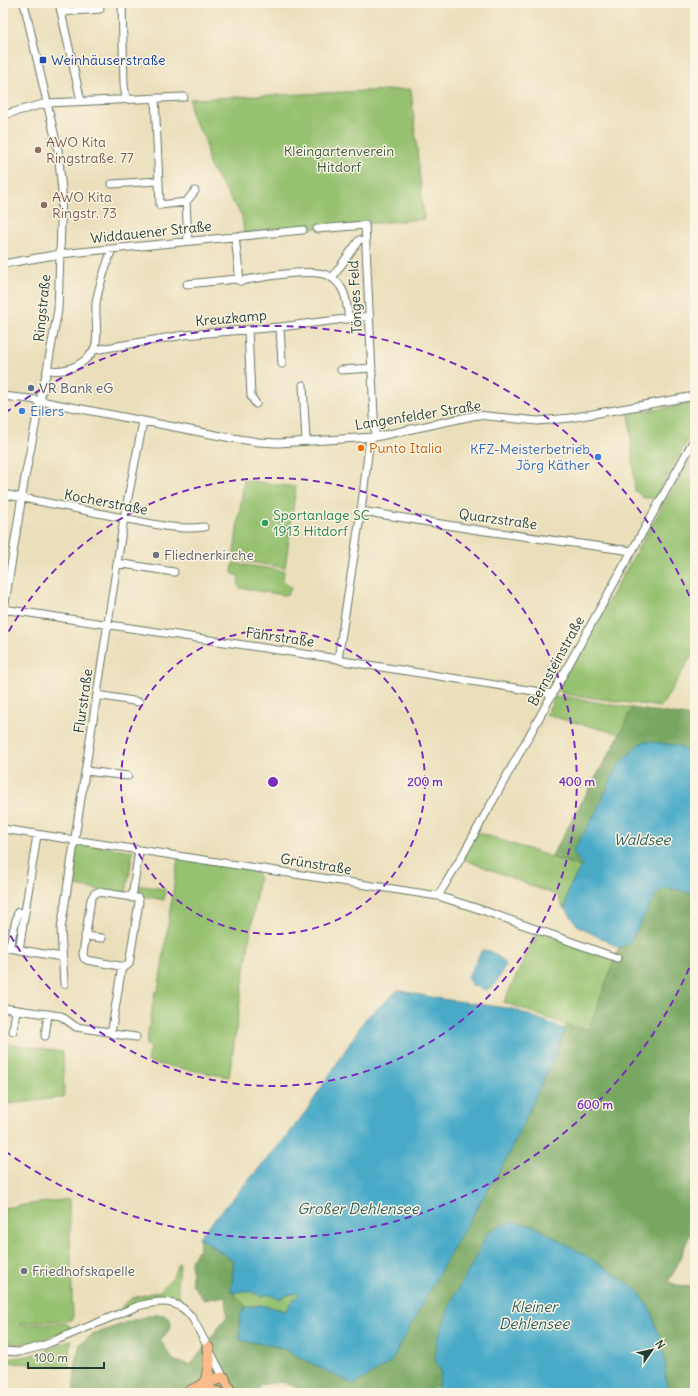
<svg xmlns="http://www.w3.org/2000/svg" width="698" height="1396" viewBox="0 0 698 1396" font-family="Delius,sans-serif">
<rect width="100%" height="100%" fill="#fcf5e5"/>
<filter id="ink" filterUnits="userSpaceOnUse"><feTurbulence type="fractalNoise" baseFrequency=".025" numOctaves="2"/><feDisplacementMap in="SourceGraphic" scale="8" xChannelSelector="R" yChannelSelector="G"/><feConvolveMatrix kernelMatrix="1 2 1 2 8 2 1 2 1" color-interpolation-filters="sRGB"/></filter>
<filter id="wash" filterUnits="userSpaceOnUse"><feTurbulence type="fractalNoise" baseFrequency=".012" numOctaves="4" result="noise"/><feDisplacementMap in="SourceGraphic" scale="16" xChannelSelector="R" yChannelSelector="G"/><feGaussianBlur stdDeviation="0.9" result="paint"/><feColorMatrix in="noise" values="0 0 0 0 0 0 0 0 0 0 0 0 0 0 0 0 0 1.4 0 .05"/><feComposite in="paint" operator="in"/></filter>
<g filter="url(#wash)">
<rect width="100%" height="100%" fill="#ebdfbb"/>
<path fill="#95c16f" stroke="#5a7f52" d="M411,89L424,219L294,230L293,227L265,229V231L244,233L242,216L209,165L205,140L191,115L190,99Z
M695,403V427L655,498H644L635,491L629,414Z
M695,450V650L661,707L564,694L559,691V686Z
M244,480L296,487L285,568L233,559Z
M233,563L284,571L283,581L286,584L291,587C290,592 289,595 283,595L240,588L238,586L239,579L238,576L232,573Z
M560,696L632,708L620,734L546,715L555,697Z
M477,832L581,867L568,890L565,908H563L558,896L463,859Z
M78,843L133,851L126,894L69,885L75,845Z
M178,858L256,871L259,876L229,1077L147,1062L150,1046L146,1045L155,992H158Z
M136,885L165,889L164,900L137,895L136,894Z
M537,931L615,959L589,1030L566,1025L504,1002Z
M3,1043L63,1052L64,1097L3,1105Z
M69,1199L73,1320L20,1323L21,1325L65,1323L72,1328C51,1335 25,1349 3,1342V1208Z
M178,1263H180L177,1282L180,1299L178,1301C156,1295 143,1301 122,1309L121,1307L132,1298L160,1291L173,1277Z
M242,1290L254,1292L262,1297L268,1294L279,1299L287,1295L298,1293L299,1296L291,1302L286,1311L261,1305L246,1307L231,1291L234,1293Z
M71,1340L69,1367L3,1362V1359C29,1358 47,1351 71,1340Z
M439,1385L437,1393H420Z"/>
<path fill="#78a762" stroke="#4c724b" d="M632,708L695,717V757L679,746L646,741L617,767L598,808L581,867L551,857L620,734Z
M666,888L675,889L695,894V1222L676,1268L668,1282L684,1287L695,1285V1393H667L664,1354L652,1313L638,1291L615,1274L575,1249L534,1226L504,1224L488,1232L476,1258L435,1360L441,1372L439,1385L420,1393H309L282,1382L258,1385L261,1393H73L76,1358L80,1344L92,1335L136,1319L155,1314L166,1315L170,1319L171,1328L160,1340L174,1361L191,1365L227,1316L226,1296L204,1300L192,1284L191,1261L200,1246L199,1237L234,1261L231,1291L246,1307L240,1316V1340L280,1347L354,1385L453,1248L506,1160L558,1049L566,1025L589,1029L619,948L629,944L657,893Z"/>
<path fill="#49aac8" stroke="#34747e" d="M646,741L679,746L695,757V894L675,889L666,888L657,893L629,944L619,948L578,926L565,908L568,890L582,865L573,852L598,808L617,767L638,745Z
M482,950L490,951L504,961L505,966L494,986L486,990L471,985L468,977Z
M398,990L435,998L513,1009L565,1029L558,1049L506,1160L453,1248L391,1362L354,1385L280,1347L240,1340V1316L246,1307H253L261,1305L286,1311L291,1302L299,1295L298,1293L287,1295L279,1299L268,1294L262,1297C252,1291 244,1289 234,1293L231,1291L234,1261L199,1237L287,1136L307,1110L366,1018Z
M513,1222L534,1226L575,1249L615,1274L638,1291L652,1313L664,1354L667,1393L436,1392L439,1385L441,1372L435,1360L437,1341L453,1298L476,1258L488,1232L504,1224Z"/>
</g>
<g filter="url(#ink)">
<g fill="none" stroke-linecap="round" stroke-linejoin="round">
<g stroke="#667663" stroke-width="9">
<path id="minor" d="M59,3L81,101
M122,3L124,84L126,99
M61,12L100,9
M155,98L160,205L186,202L188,241
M3,115L47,103L184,97
M112,184L158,181
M186,202L195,191
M317,229L365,225L375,437
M235,236L240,281C260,278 314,266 331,277C335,280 340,285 342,289C347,297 347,309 349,319
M3,264L60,254L303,230
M332,278L359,240
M187,284L236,279L240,281
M280,327L282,364
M248,330L251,396L256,404
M94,350L184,335L280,327L370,316
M47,370C52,370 58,371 63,370C76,368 94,357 96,343C98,330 95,316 96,303C99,284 106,267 112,249
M341,370L372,368
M303,385L306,441
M3,396L30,399L226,437L259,442L278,443L375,437L477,415L538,421L570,418L695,396
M3,494C43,502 83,510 123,518C149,523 177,531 204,527
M361,511L478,530L632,551
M117,563L174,572
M3,609L338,659L343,661L553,694
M3,616L25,477L40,401L47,370L58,310L60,254L62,191L58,150L24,3
M338,659L361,511L370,438
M97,695L139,702
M86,771L128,776
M3,829L438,896L479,909L617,958
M98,892L138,898L139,902L129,964L125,967L87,960L84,958L83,954L91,899L94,894Z
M438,896L461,858L695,438
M132,898L139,850
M85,936L102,938
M3,947L62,957
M9,948L18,912L25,913
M19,950L37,835
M64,984L61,929L124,518L143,422
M3,1008L61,1016L76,1027L109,1032L112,1028L122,966
M13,1031L16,1010
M109,1032L113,1034L136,1037
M45,1036L48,1014
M3,1351L19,1352L42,1346L138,1306C161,1300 178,1298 193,1319L224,1378"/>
</g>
<g stroke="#667663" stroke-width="11">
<path id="major" d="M224,1378L232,1393"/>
</g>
<g stroke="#667663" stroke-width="13">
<path id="highway" d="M204,1385C210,1373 210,1361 208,1348
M207,1391L219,1393
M187,1393L216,1379L224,1378"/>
</g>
<use href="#minor" stroke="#fff" stroke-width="7"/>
<use href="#major" stroke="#f9bc8a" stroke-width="9"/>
<use href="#highway" stroke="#f9bc8a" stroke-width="11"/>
</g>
</g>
<g fill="none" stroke="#7b2cbf" stroke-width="2" stroke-dasharray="7 5">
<circle cx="273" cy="782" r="152"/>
<path d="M3 642A304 304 0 1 1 3 922"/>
<path d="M694 957A456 456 0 0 1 5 1151M5 413A456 456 0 0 1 694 607"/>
</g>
<rect fill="#1a4fb4" stroke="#fcf5e5" stroke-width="1.5" x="39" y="56" width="8" height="8" rx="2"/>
<g fill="#8d6e63" stroke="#fcf5e5" stroke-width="1.5">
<circle cx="38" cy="150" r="4"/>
<circle cx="44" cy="205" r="4"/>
</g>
<circle fill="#5c6f8a" stroke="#fcf5e5" stroke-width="1.5" cx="31" cy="388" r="4"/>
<g fill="#3f7fe0" stroke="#fcf5e5" stroke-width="1.5">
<circle cx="22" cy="411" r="4"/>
<circle cx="598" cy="457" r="4"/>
</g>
<circle fill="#e8710a" stroke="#fcf5e5" stroke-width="1.5" cx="361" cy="448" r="4"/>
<circle fill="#2e9e5b" stroke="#fcf5e5" stroke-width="1.5" cx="265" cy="523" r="4"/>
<g fill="#6b7280" stroke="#fcf5e5" stroke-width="1.5">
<circle cx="156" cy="555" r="4"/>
<circle cx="24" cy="1271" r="4"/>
</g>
<g text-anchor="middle" stroke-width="3" stroke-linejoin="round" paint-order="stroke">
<g font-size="14" fill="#164399" stroke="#fcf5e5" text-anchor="start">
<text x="51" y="65">Weinhäuserstraße</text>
</g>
<g font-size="14" fill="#785e54" stroke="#fcf5e5" text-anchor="start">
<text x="46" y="147">AWO Kita<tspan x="46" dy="16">Ringstraße. 77</tspan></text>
<text x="52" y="202">AWO Kita<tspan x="52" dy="16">Ringstr. 73</tspan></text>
</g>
<g font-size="14" fill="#3c5e43" stroke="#fcf5e5">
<text x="339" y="156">Kleingartenverein<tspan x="339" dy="16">Hitdorf</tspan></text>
</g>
<g font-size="14" fill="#1f3d34" stroke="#fcf5e5">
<text transform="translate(151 232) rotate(-6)" y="5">Widdauener Straße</text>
<text transform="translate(355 297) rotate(-93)" y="5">Tönges Feld</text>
<text transform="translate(42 308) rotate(-84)" y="5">Ringstraße</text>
<text transform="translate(231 318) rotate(-5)" y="5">Kreuzkamp</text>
<text transform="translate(418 415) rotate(-9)" y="5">Langenfelder Straße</text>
<text transform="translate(106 502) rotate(11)" y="5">Kocherstraße</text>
<text transform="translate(498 519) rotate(8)" y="5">Quarzstraße</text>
<text transform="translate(280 637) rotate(8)" y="5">Fährstraße</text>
<text transform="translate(556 661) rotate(-61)" y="5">Bernsteinstraße</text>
<text transform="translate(83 701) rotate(-82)" y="5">Flurstraße</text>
<text transform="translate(316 864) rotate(9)" y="5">Grünstraße</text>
</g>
<g font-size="14" fill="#4e5e75" stroke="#fcf5e5" text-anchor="start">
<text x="39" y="393">VR Bank eG</text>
</g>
<g font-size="14" fill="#366cbe" stroke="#fcf5e5" text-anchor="start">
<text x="30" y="416">Eilers</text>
<text x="590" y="454" text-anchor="end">KFZ-Meisterbetrieb<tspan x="590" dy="16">Jörg Käther</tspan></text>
</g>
<g font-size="14" fill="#c56008" stroke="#fcf5e5" text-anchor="start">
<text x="369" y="453">Punto Italia</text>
</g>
<g font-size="14" fill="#27864d" stroke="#fcf5e5" text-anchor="start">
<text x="273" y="520">Sportanlage SC<tspan x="273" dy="16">1913 Hitdorf</tspan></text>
</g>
<g font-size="14" fill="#5b616d" stroke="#fcf5e5" text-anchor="start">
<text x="164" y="560">Fliednerkirche</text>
<text x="32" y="1276">Friedhofskapelle</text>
</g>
<g font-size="15" font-style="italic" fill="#2c5e60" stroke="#fcf5e5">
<text x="642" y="845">Waldsee</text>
<text x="358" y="1214">Großer Dehlensee</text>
<text x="534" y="1312">Kleiner<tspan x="534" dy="17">Dehlensee</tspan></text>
</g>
</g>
<circle cx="273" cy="782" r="6" fill="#7b2cbf" stroke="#fcf5e5" stroke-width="2"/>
<g font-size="12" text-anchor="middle" font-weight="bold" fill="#7b2cbf" stroke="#fcf5e5" stroke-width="3" stroke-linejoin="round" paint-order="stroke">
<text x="425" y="786">200 m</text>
<text x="577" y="786">400 m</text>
<text x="595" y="1109">600 m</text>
</g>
<rect width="698" height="1396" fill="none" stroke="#fcf5e5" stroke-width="16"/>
<g transform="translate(652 1350) rotate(56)" stroke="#fcf5e5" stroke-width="3" paint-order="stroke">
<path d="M0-3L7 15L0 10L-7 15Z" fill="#1f3d34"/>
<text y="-6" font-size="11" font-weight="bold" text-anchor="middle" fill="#1f3d34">N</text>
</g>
<path d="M28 1362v6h76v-6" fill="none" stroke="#1f3d34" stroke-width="2"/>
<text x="34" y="1362" font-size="12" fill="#1f3d34" stroke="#fcf5e5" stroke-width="3" paint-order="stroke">100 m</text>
</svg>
